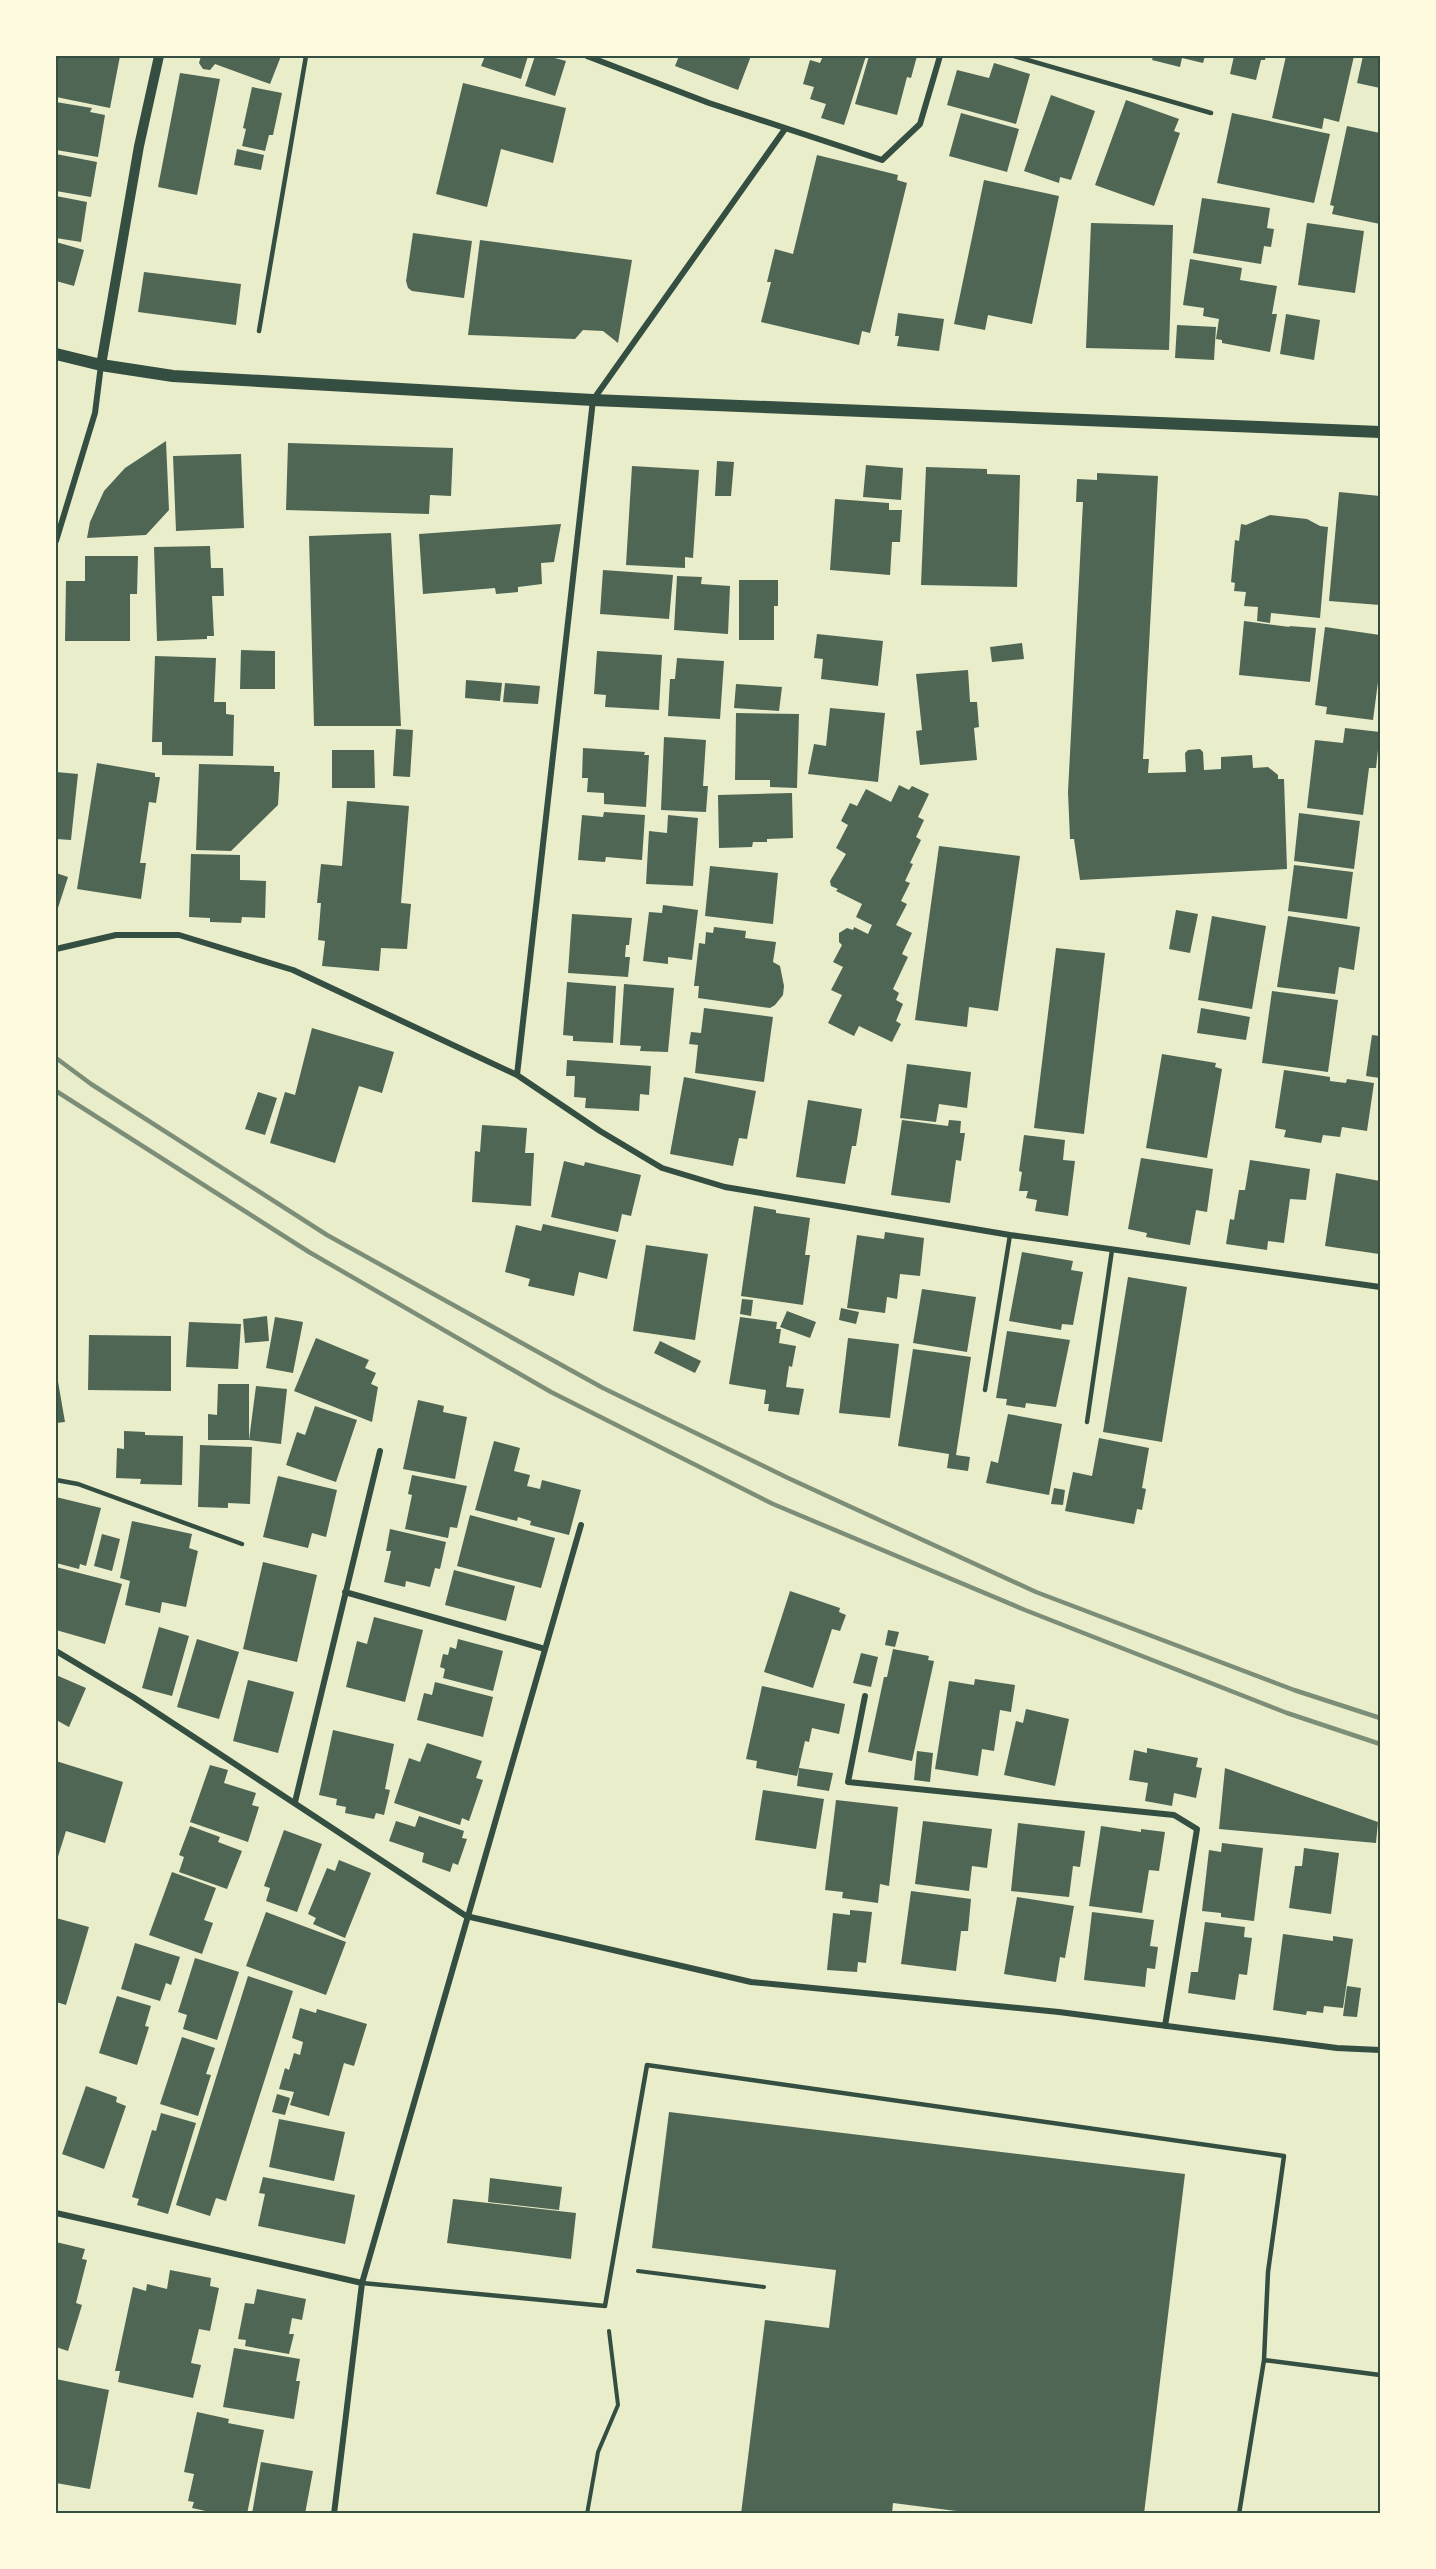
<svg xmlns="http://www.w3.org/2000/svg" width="1436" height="2569" viewBox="0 0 1436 2569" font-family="Ubuntu,sans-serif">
<rect width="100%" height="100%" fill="#e9edc9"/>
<path fill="#4f6655" d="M56,56H120L110,108L56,97Z
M201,56H281L270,84L215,64L210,70L203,69L199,63Z
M485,56H528L521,79L481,66Z
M535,56H547L566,61L555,96L525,86Z
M679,56H751L738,90L675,66Z
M823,56H866L844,125L821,118L826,104L810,99L814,87L803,84L810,60L820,63Z
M869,56H917L911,78L907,77L897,115L855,104Z
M1153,56H1205L1203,63L1182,58L1180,67L1152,60Z
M1234,56H1266L1265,60H1261L1256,80L1230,74Z
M1286,56H1354L1339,122L1324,118L1322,129L1272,118Z
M1363,56H1380V88L1357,83Z
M994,63L1030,74L1016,124L947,105L957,70L989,78Z
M180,73L220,79L197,195L158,187Z
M463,83L566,108L553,163L501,149L487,207L436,194Z
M252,87L282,93L273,135H269L265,151L242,146L246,129L243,128Z
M1051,95L1095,111L1071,180L1060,177L1059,183L1024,171Z
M1126,100L1179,119L1174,131L1180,133L1154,206L1095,185Z
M56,102L92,108L90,112L105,115L98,157L56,150Z
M961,113L1019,129L1007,172L949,156Z
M1232,113L1330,134L1314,203L1217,183Z
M1347,126L1380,133V224L1332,214L1334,206L1330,205Z
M237,149L264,155L261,170L234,165Z
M56,154L97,162L91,197L56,191Z
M817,155L898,175L897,180L907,183L870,333L862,331L859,345L761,322L771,282H767L775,249L793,254Z
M984,180L1059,196L1032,324L988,315L985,330L954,324Z
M56,196L87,202L81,242L56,238Z
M1202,198L1270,208L1267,228L1274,229L1271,247L1264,246L1261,264L1193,253Z
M1091,223L1173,225L1169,350L1086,348Z
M1307,223L1364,231L1355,293L1298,285Z
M413,233L472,241L464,298L412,291L408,288L406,281Z
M480,240L632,260L618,343L603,331L583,330L575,339L468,335Z
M56,242L84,250L74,286L56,281Z
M1190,259L1242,268L1240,280L1277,286L1272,314H1277L1270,352L1222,343V340L1216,339L1219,319L1203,316L1204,308L1183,305Z
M144,272L241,284L236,325L138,312Z
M898,313L944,319L939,351L897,346L899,336H895Z
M1286,314L1320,320L1314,360L1280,354Z
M1177,325L1216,327L1214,360L1175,358Z
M166,441L169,510L146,535L87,538L90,522L104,491L125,468Z
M288,443L453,448L451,496L430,495L429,514L286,510Z
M241,454L244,528L176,531L173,456Z
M717,461L734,462L731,496H715Z
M866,465L903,468L901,500L863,497Z
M632,466L699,470L693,558L685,557V568L626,565Z
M926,467L987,469V474L1020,475L1017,587L921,585Z
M1097,473L1158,476L1143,759H1149L1148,773L1186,772L1185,753L1188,750L1200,749L1203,752L1204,770L1221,769V757L1252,755L1253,768L1268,767L1278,775V779H1284L1287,869L1080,880L1074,839H1070L1068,792L1083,502H1076L1077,479L1097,480Z
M1339,492L1380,496V605L1329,601Z
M835,499L889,503V510H902L900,542H892L890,575L830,570Z
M1270,515L1307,519L1320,526L1328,527L1320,618L1271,613L1270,623L1257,621L1258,607L1244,606L1246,592L1234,591L1235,583L1231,582L1235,540L1239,541L1241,524L1246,525Z
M561,524L554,562L541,563L542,584L518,587V592L496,594L495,588L423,594L419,534Z
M391,533L401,726H314L309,536Z
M210,546L211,568H223L224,596H212L214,636H207V639L157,641L154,547Z
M85,556H138L137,594H130V641H65L66,581H85Z
M603,570L673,575L669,619L600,614Z
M677,576L702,577L701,584L730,586L728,634L674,630Z
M739,580H778V606H774V640H739Z
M1244,621L1290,627L1289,626L1316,628L1310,682L1239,675Z
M1325,627L1380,635V667L1373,720L1326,714L1327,707L1315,705Z
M817,634L883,641L878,686L821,679L823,659L814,658Z
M1022,643L1024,659L992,662L990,647Z
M241,650L275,651V689H240Z
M597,651L662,655L659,710L605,707L606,695L594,694Z
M155,656L216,658L214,702H226V714L234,715L233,756L162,755V742H152Z
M677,658L724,661L720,719L668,716L670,679H675Z
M968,670L970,702H977L979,727L974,728L977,760L920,765L916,731L922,730L916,674Z
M466,680L502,683L500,701L465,698Z
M505,683L540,686L538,704L503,702Z
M736,684L782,687L779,711L734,708Z
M830,708L885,713L878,782L808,774L814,744L826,746Z
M736,713L799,714L797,788L770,787V780H735Z
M1345,728L1380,732L1376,768H1369L1363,815L1307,808L1315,740L1343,743Z
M396,729L413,730L410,777L393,776Z
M664,737L706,740L703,786H708L706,812L661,810Z
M583,748L645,752L644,755H649L646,807L604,804V793L587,792L588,778H582Z
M332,750H374L375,788H332Z
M97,763L155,773V777H160L156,803L149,802L140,863H146L141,899L77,889Z
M199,764L274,766V772H280L278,805L231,851L196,850Z
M56,772L78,774L71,840L56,839Z
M899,785L909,790L912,786L929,794L918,817L924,820L916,837L921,840L910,863L913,864L905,881L910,883L901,901L907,904L896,925L912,933L902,954L908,957L893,989L899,993L896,1000L903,1004L896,1021L901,1024L892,1042L859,1026L854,1036L828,1023L842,995L831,990L843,967L833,962L842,945L839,942V933L847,928L853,930L854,927L868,934L872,925L856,917L862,904L836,891L838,889L831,886L830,881L846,854L836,848L848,825L841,821L850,803L857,806L866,789L891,802Z
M792,793L793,838L767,839V842H753L752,847L719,848L718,795Z
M347,801L409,806L401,903L411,904L407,949L381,948L379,971L322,966L325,941L318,940L321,903H317L321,864L342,866Z
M604,812L645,815L642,860L606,857L605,862L578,860L582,815L603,817Z
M1299,813L1360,821L1354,869L1294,861Z
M668,815L698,818L693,886L646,884L649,831L667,833Z
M939,846L1020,856L998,1011L969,1007L967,1027L915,1020Z
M191,854L240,855V880L266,881L265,918L242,917L241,923L210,922V918L189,917Z
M1294,865L1353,872L1347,919L1288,911Z
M710,866L778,873L773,924L705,916Z
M56,873L68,877L56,914Z
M663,905L698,910L692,960L668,957V964L643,961L649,912L662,913Z
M1176,910L1198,914L1190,953L1169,949Z
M572,914L632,918L629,945H626L625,957H630L628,977L568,973Z
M1212,916L1266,926L1252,1009L1198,1000Z
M1288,916L1360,927L1354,970L1339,967L1335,994L1277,987Z
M714,927L746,931L745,938L776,942L773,962L780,966L784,986L783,995L775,1005L770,1008L698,998L699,986H694L699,943L705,944L706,932L713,933Z
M1056,948L1105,953L1084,1134L1034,1128Z
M567,982L616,986L613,1043L573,1041V1036L563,1035Z
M624,984L674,988L668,1052L640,1051L641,1046L620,1045Z
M1272,991L1338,1000L1328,1072L1262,1063Z
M704,1008L773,1017L764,1082L695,1073L698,1045L689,1044L691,1032L701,1033Z
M1201,1008L1250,1017L1246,1040L1197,1033Z
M312,1028L394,1052L382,1093L359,1086L335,1163L270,1143L285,1092L295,1095Z
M1372,1035L1380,1036V1078L1366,1076Z
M1162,1054L1216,1063L1215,1067L1222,1069L1207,1158L1146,1148Z
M567,1060L651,1066L649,1095L640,1094L639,1111L585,1108L586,1098L574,1097L575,1076H566Z
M907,1064L971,1072L967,1108L939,1104L936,1122L900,1118Z
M1284,1070L1330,1077V1081L1346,1083L1347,1079L1374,1083L1367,1131L1342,1127L1340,1137L1323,1135L1321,1143L1284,1137L1286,1130L1275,1128Z
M684,1077L756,1091L747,1139L739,1138L733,1166L670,1154Z
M258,1092L277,1098L265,1135L245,1129Z
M808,1100L862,1109L856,1146H852L845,1184L796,1177Z
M902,1120L948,1126L949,1120L961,1121L960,1133H965L961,1161L956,1160L950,1203L891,1195Z
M482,1125L527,1128L525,1153H534L531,1206L472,1202L475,1151L480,1152Z
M1024,1135L1065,1140L1063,1160L1075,1161L1068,1216L1035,1211L1037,1200L1026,1198L1028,1191H1019L1022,1172L1019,1171Z
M1141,1158L1213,1169L1207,1212L1196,1210L1190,1245L1146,1237L1147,1233L1128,1229Z
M1250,1160L1310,1169L1306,1200L1290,1199L1284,1243L1268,1241L1267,1250L1226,1244L1230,1219L1234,1220L1239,1190H1245Z
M564,1161L584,1166L585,1162L641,1175L631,1216L622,1214L618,1232L551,1217Z
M1336,1173L1380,1181L1379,1254L1325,1246Z
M754,1206L776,1210V1213L810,1218L805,1255H810L803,1305L741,1296Z
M543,1224L616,1240L607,1279L579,1272L574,1296L528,1286L530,1279L505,1272L516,1225L541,1231Z
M885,1232L924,1238L920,1276L900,1274L897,1299L887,1297L885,1313L847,1308L857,1235L884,1239Z
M646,1245L708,1254L695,1340L633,1331Z
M1022,1252L1073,1261L1071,1270L1083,1272L1073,1325L1062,1324L1061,1330L1009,1321Z
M1128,1277L1187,1287L1162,1442L1103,1432Z
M922,1289L976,1297L967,1352L913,1343Z
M742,1299L753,1300L751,1316L740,1314Z
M841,1308L859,1312L856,1324L839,1320Z
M787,1311L816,1322L810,1338L780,1327Z
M267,1316L269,1341L245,1343L243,1319Z
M275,1317L303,1322L293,1373L266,1368Z
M740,1317L777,1322L776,1329H781L779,1343L796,1346L792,1367L789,1366L786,1387L804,1389L799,1415L768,1411L769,1404H764L766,1390L729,1384Z
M189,1322L241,1324L238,1369L186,1367Z
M1007,1331L1070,1340L1056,1407L1026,1403L1025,1408L1006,1405L1007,1399L996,1398Z
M89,1335L171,1336V1391L88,1390Z
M316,1338L369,1360L365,1368L376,1373L371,1384L378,1387L372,1422L294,1391Z
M848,1338L899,1344L890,1418L839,1413Z
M660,1341L701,1361L695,1373L654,1353Z
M913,1349L971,1357L956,1455L970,1457L968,1471L947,1468L949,1454L898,1446Z
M56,1370L65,1422L56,1423Z
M218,1384H249V1440H208V1414L217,1415Z
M256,1386L287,1389L281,1444L249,1440Z
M418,1400L444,1406L443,1412L467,1417L455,1479L403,1469Z
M315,1406L357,1420L336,1482L286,1465L297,1432L305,1435Z
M1008,1414L1062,1424L1049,1495L986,1483L991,1461L998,1463Z
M124,1431L145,1432V1435L183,1436L182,1485L140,1484L141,1479L116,1478L117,1448L124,1449Z
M1099,1438L1149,1448L1142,1488L1146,1489L1142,1510L1137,1509L1134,1524L1065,1511L1073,1472L1092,1476Z
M494,1441L520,1448L514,1471L530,1475L527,1486L540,1489L542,1480L581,1490L569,1535L530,1525L531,1521L518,1517L517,1521L475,1510Z
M200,1445L252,1447L250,1504L228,1503V1508L198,1507Z
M412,1475L467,1486L457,1528L450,1527L448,1538L405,1529L412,1495L408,1494Z
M278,1476L337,1490L326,1537L312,1533L308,1548L263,1537Z
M1054,1488L1065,1490L1063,1505L1051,1504Z
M56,1497L101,1508L86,1566L80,1564L79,1569L56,1563Z
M470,1515L555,1538L541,1588L457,1566Z
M132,1521L192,1534L189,1548L198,1551L186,1607L162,1602L160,1613L125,1605L130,1581L120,1578Z
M390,1529L446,1542L440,1569L435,1568L430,1587L406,1581L405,1587L384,1582L391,1551H386Z
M102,1534L120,1539L112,1571L94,1566Z
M263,1562L317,1575L297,1662L243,1649Z
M56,1567L122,1584L105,1644L56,1630Z
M454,1570L515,1586L506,1621L445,1605Z
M790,1591L840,1608L839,1612L846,1615L840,1631L832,1629L813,1688L764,1672Z
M374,1617L423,1630L405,1702L346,1687L357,1641L367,1644Z
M159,1627L189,1636L172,1696L142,1688Z
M888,1630L899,1632L895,1647L885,1645Z
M197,1639L239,1652L219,1719L177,1707Z
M458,1639L503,1651L493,1691L443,1678L445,1669L440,1667L443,1654L448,1655L450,1647L456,1649Z
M893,1649L929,1656L928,1660L934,1661L912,1761L868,1752L884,1677H887Z
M861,1653L878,1657L871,1687L853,1683Z
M56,1675L86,1688L69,1727L58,1721L56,1728Z
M975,1679L1015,1685L1011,1712L1000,1710L994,1751L982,1749L978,1776L935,1769L949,1681L974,1685Z
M248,1680L294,1692L278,1753L233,1741Z
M435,1682L493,1697L483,1737L417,1720L424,1693L432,1695Z
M762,1686L845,1704L839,1734L812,1728L809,1742L805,1741L797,1776L756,1768L757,1761L746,1759Z
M1026,1709L1069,1719L1055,1786L1004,1775L1016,1721L1023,1723Z
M333,1730L394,1744L385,1789L390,1790L384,1815L376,1813L374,1819L345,1813L346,1807L336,1805L337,1799L319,1795Z
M427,1743L482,1761L476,1778L483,1780L469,1821L462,1818L460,1825L394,1803L409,1758L420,1762Z
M1147,1748L1198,1758L1196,1767L1202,1768L1196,1798L1174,1793L1172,1806L1145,1801L1148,1783L1129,1780L1134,1750L1147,1753Z
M917,1751L933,1753L930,1782L914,1780Z
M56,1761L123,1782L105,1843L66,1831L56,1863Z
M210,1765L228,1770L224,1783L256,1793L252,1805L259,1807L248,1842L190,1822Z
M799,1768L833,1773L829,1791L797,1786Z
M1225,1768L1378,1822L1376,1843L1219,1829Z
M763,1790L824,1799L816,1849L755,1840Z
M836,1800L898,1807L889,1886L880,1884L878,1903L842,1898L843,1892L825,1890Z
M419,1816L464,1831L462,1838L467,1839L458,1865L453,1863L450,1872L422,1862L424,1853L389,1841L396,1821L415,1827Z
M923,1821L992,1829L987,1868L972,1866L969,1891L915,1884Z
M1018,1823L1085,1831L1080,1867L1073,1866L1069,1897L1011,1891Z
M190,1826L220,1837L218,1842L242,1851L227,1889L179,1872L184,1857L179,1855Z
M1101,1826L1141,1832V1829L1165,1832L1159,1871L1149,1870L1142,1913L1089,1906Z
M284,1830L322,1844L297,1912L266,1901L270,1888L264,1886Z
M1222,1843L1263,1848L1254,1921L1221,1917V1913L1202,1911L1209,1850L1221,1852Z
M1304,1848L1339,1853L1331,1914L1289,1908L1295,1866H1302Z
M339,1860L371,1873L345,1938L313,1924L316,1918L308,1914L327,1868L335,1871Z
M172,1872L216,1888L204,1920L213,1923L202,1954L149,1935Z
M911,1891L971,1899L968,1931H961L956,1971L901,1964Z
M1017,1897L1074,1906L1065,1958L1060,1957L1056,1982L1004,1974Z
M850,1910L872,1912L866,1963L858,1962L857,1972L827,1970L833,1913L850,1915Z
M266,1912L346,1942L326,1995L246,1966Z
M1092,1912L1154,1920L1150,1946L1158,1947L1155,1969L1147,1968L1145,1987L1084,1980Z
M56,1918L89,1927L66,2005L56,2002Z
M1205,1922L1245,1927L1244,1937L1252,1938L1247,1975L1239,1974L1235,2000L1188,1993L1191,1972H1198Z
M1283,1934L1333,1941V1936L1353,1939L1343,2008L1324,2006L1323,2013L1307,2011L1306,2015L1273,2010Z
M135,1943L180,1957L171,1985L166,1983L160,2001L121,1989Z
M195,1958L239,1972L217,2040L183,2029L187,2015L178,2012Z
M248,1976L293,1991L226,2201L216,2198L210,2216L176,2205Z
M1347,1986L1361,1988L1357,2017L1343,2016Z
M117,1996L151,2006L145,2026L149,2027L137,2065L99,2053Z
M300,2008L316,2013L317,2009L367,2024L354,2066L344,2063L329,2116L290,2105L294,2092L279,2089L285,2068L289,2070L294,2053L300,2055L303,2042L292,2038Z
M182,2037L215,2048L206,2074L211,2075L198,2116L160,2104Z
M86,2086L117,2097L116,2102L126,2106L104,2169L62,2154Z
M277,2094L290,2098L285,2115L272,2112Z
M669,2112L1185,2174L1144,2514H980L893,2503L892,2514H741L765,2320L829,2328L836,2270L652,2248Z
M161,2113L196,2123L168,2214L137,2205L139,2199L132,2197L152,2130L156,2131Z
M279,2119L345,2132L334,2181L269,2167Z
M263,2177L355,2195L345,2244L258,2226L265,2194L259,2193Z
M490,2178L562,2187L559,2210L488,2202Z
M453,2199L576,2213L571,2259L447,2243Z
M56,2242L85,2249L82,2259L87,2260L76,2303L82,2305L68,2351L56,2347Z
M170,2270L211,2278L210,2286L219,2288L210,2331L199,2329L191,2363L201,2365L193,2398L118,2382L120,2371H115L133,2287L146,2291L147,2284L167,2289Z
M257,2289L306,2299L302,2320L292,2318L289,2334H294L289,2354L245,2346L246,2340L238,2339L245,2303L254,2304Z
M234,2348L300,2359L296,2381H300L294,2419L223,2407Z
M56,2379L109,2390L90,2489L56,2483Z
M197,2412L229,2419L228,2423L264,2430L247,2514H219L192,2508L194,2502L188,2501L194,2474L184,2472Z
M261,2462L313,2471L305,2514H252Z"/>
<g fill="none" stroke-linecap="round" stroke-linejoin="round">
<path stroke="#344e41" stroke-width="4" d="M638,2271L764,2287
M587,2514L598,2452L618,2405L609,2331"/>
<path stroke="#344e41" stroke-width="4.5" d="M1014,56L1211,113
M259,331L306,56
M985,1390L1010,1235
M1087,1422L1112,1250
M56,1480L78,1484L242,1544
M362,2283L605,2306L647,2065L1284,2156L1268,2272L1264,2360L1239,2514
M1264,2360L1380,2375"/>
<path stroke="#344e41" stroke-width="6" d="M587,56L709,103L882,160L920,124L940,56
M56,541L95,413L101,365
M56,949L116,935H179L293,970L517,1075L600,1131L662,1168L725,1187L1010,1235L1380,1287
M517,1075L593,400L785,129
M345,1592L545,1649
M56,1651L133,1697L466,1916L751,1982L1059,2012L1337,2048L1380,2050
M865,1696L848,1782L1174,1815L1197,1829L1165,2026
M295,1802L380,1451
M56,2213L362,2283
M334,2514L362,2283L581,1525"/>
<path stroke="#344e41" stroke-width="10" d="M101,365L139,146L159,56"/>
<path stroke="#344e41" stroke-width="12" d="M56,354L101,365L173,376L593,400L1380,432"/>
<path stroke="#7c8e77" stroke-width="4.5" d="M56,1058L91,1084L327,1235L603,1388L788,1478L1036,1592L1294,1690L1380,1718
M56,1091L309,1252L551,1392L773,1504L1025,1610L1287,1713L1380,1744"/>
</g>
<rect width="1436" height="2569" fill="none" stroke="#fefae0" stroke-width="114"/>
<rect x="57" y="57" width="1322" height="2455" fill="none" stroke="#344e41" stroke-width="2"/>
</svg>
